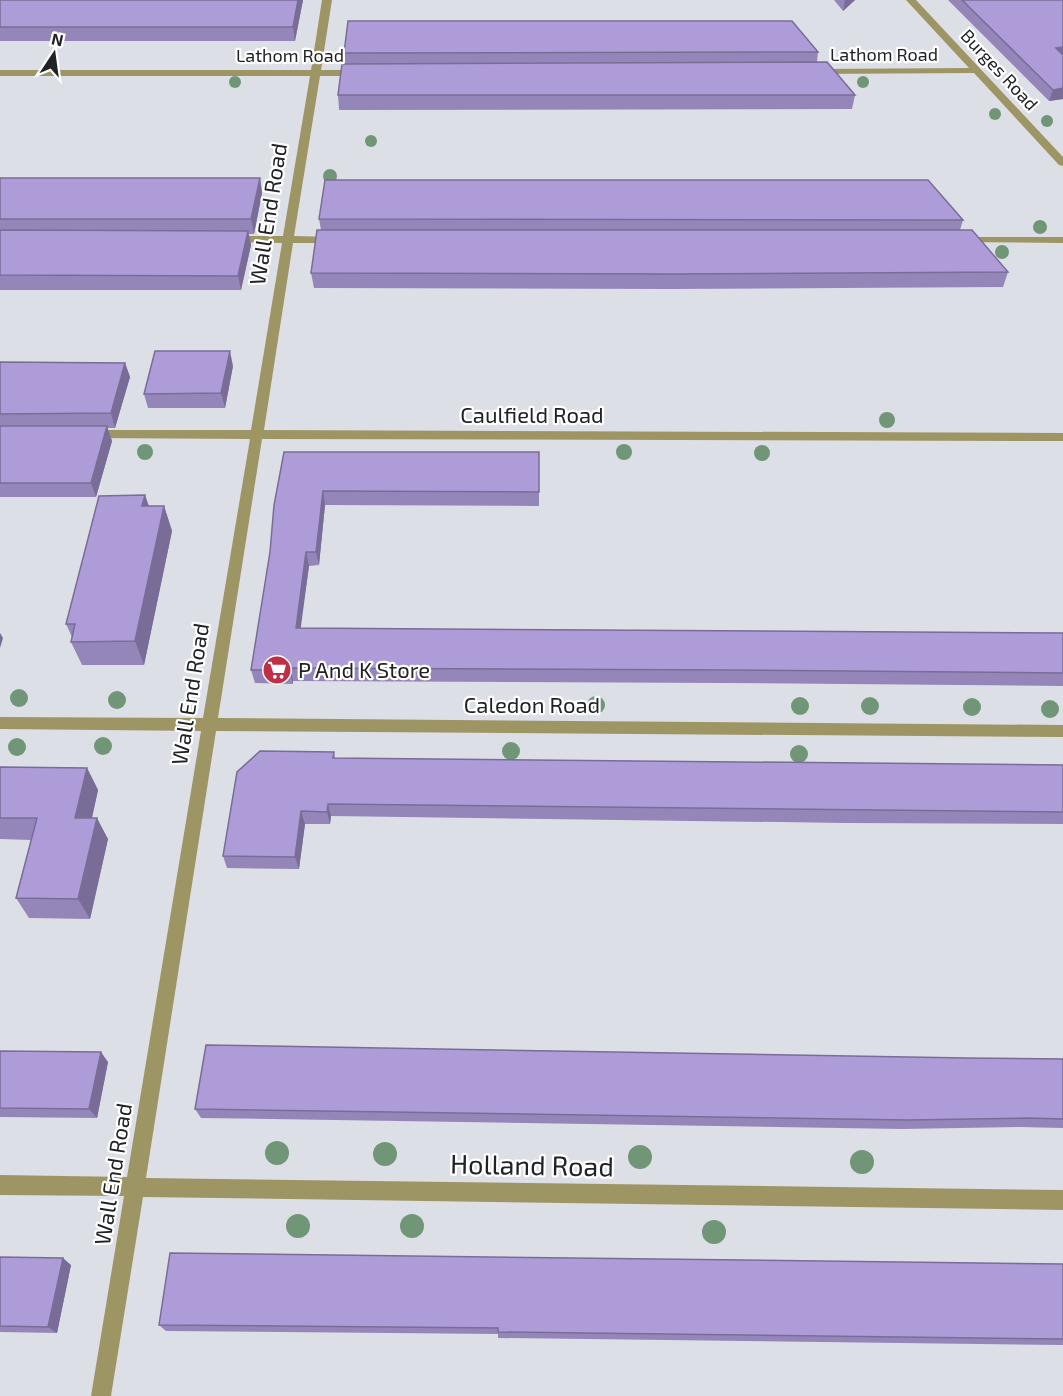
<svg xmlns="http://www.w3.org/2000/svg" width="1063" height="1396" viewBox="0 0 1063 1396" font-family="'Exo 2',sans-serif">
<rect width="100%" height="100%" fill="#dddfe7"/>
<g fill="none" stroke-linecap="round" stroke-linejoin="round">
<path fill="#9e9565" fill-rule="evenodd" d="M322,0H332L321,70H360L365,73L360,76H320L294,236L337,237L343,240L337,243H293L264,430L1063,433V441L262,439L218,718L1063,725V737L216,731L146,1178L1063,1190V1210L143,1197L111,1396H91L124,1196L0,1195V1175L127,1177L201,731L0,729V717L203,718L250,439L90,438L84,434L90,430H251L282,243L229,242L223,239L229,236H283L310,76H0V70H311Z
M906,0H916L1063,157V166L1059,165L974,73L813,74V70L816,69L969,68Z
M961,237H1063V243L957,242V238Z"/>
</g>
<g fill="#709677">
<circle cx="969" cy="40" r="6"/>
<circle cx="235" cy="82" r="6"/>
<circle cx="863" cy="82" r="6"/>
<circle cx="995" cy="114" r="6"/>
<circle cx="1047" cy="121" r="6"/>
<circle cx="371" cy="141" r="6"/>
<circle cx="330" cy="176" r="7"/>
<circle cx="1040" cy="227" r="7"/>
<circle cx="1002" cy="252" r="7"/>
<circle cx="887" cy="420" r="8"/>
<circle cx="145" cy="452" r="8"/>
<circle cx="624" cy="452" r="8"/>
<circle cx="762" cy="453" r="8"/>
<circle cx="19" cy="698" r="9"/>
<circle cx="117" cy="700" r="9"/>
<circle cx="596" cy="705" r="9"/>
<circle cx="800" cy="706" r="9"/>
<circle cx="870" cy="706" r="9"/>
<circle cx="972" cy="707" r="9"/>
<circle cx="1050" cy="709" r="9"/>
<circle cx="103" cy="746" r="9"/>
<circle cx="17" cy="747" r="9"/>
<circle cx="511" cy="751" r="9"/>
<circle cx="799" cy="754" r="9"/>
<circle cx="277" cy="1153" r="12"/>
<circle cx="385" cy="1154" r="12"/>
<circle cx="640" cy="1157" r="12"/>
<circle cx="862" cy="1162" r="12"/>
<circle cx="298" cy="1226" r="12"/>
<circle cx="412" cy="1226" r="12"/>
<circle cx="714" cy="1232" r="12"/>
</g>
<path fill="#9586ba" d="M0,0H303L295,41H0Z
M834,0H855L843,11Z
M948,0H1063V99L1049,101Z
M818,52L817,62L855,95L852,109L339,110L338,95L345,64L344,53Z
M0,178H260L262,193L254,234H249L251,245L241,290H0Z
M319,219L963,220L960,230L1008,272L1003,287L671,289L314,288L311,273L321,230Z
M0,362L125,363L130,377L115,428H107L112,441L96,497H0Z
M233,366L225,408H148L144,394Z
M284,452H539V506L325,505L319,565L309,566L300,628L1063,633V686L725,683L293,681V684L255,683L251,670L270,552Z
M145,495L149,506H164L172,531L144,665H82L71,642L72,637L66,624Z
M334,752L335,758L1063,765V824L846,823L331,816L330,824H305L299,869L227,868L223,856Z
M0,767L87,768L98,790L92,818L108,839L90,919L29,918L16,898L31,840L0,839Z
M0,1051L108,1062L97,1118L0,1117Z
M967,1058L1063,1059V1128L1019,1127L902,1129L201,1118L195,1109Z
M0,1257L71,1265L57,1333L0,1332Z
M1063,1264V1345L498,1338V1334L166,1331L159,1325Z"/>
<path fill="#796d97" d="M298,0H303L295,41L293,27Z
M845,0H855L843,11Z
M1063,47V58L1056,48Z
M1063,88V99L1049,101L1053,90Z
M260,178L262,193L254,234L251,219Z
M248,231L251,245L241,290L238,276Z
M230,351L233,366L225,408L221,393Z
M125,363L130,377L115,428L111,413Z
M107,426L112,441L96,497L91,483Z
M323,491L325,505L319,565L316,552Z
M145,495L153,520L142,506Z
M164,506L172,531L144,665L135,641Z
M306,552L309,566L299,641L296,628Z
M0,633L3,638L0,648Z
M290,668L293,681V684L289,670Z
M87,768L98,790L87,840L75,818Z
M328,804L331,816L330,824L327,812Z
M301,811L305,824L299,869L295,857Z
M97,818L108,839L90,919L78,899Z
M101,1052L108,1062L97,1118L89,1109Z
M63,1258L71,1265L57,1333L48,1327Z"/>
<path fill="#ad9cd8" stroke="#796d97" stroke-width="1.5" d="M0,0H298L293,27H0Z
M962,0H1063V47L1056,48L1063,55V88L1053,90Z
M348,21H792L818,52L344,53Z
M827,62L855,95H338L342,64Z
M0,178H260L251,219H0Z
M325,180H928L963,220L319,219Z
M0,230L248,231L238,276L0,275Z
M317,230H972L1008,272L673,274L311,273Z
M155,351H230L221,393L144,394Z
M0,362L125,363L111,413L0,414Z
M0,426H107L91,483H0Z
M284,452H539V492L323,491L316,552H306L296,628L1063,633V673L728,670L290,668L289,670H251L270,552L274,505Z
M145,495L142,506H164L135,641L71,642L75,624H66L99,496Z
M260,751L334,752L333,758L1063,765V812L328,804L327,812L301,811L295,857L223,856L237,772Z
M0,767L87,768L75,818H97L78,899L16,898L37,818H0Z
M206,1045L967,1058L1063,1059V1119L1027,1118L908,1120L195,1109Z
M0,1051L101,1052L89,1109L0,1108Z
M170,1253L1063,1264V1339L498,1332V1328L159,1325Z
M0,1257L63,1258L48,1327L0,1326Z"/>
<defs>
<g id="supermarket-disc" transform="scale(1.5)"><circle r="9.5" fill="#bf2f45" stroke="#fff"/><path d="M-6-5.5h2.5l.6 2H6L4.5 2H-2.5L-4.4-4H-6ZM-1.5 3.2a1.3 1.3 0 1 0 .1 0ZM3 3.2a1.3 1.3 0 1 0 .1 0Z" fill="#fff"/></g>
</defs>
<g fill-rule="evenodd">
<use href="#supermarket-disc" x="277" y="670"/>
</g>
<g text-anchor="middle" stroke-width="4.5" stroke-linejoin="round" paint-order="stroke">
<g font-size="18" fill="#212225" stroke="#fff">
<text x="884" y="61">Lathom Road</text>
<text x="290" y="62">Lathom Road</text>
<text transform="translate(999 70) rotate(47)" y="6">Burges Road</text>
</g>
<g font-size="22" fill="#212225" stroke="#fff">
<text transform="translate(268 214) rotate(-81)" y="8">Wall End Road</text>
<text x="532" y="423">Caulfield Road</text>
<text transform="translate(190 694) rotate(-81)" y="8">Wall End Road</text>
<text x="532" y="713">Caledon Road</text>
<text transform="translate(113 1174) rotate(-81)" y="8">Wall End Road</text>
</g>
<g font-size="22" fill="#212225" stroke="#fff" text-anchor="start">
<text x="298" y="678">P And K Store</text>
</g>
<g font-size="27" fill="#212225" stroke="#fff">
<text transform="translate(532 1166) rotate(1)" y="9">Holland Road</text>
</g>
</g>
<g transform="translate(54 54) rotate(13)" stroke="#ffffff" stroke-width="4.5" paint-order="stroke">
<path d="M0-4.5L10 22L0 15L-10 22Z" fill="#212225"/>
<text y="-9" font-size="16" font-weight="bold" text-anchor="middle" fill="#212225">N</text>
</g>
</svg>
